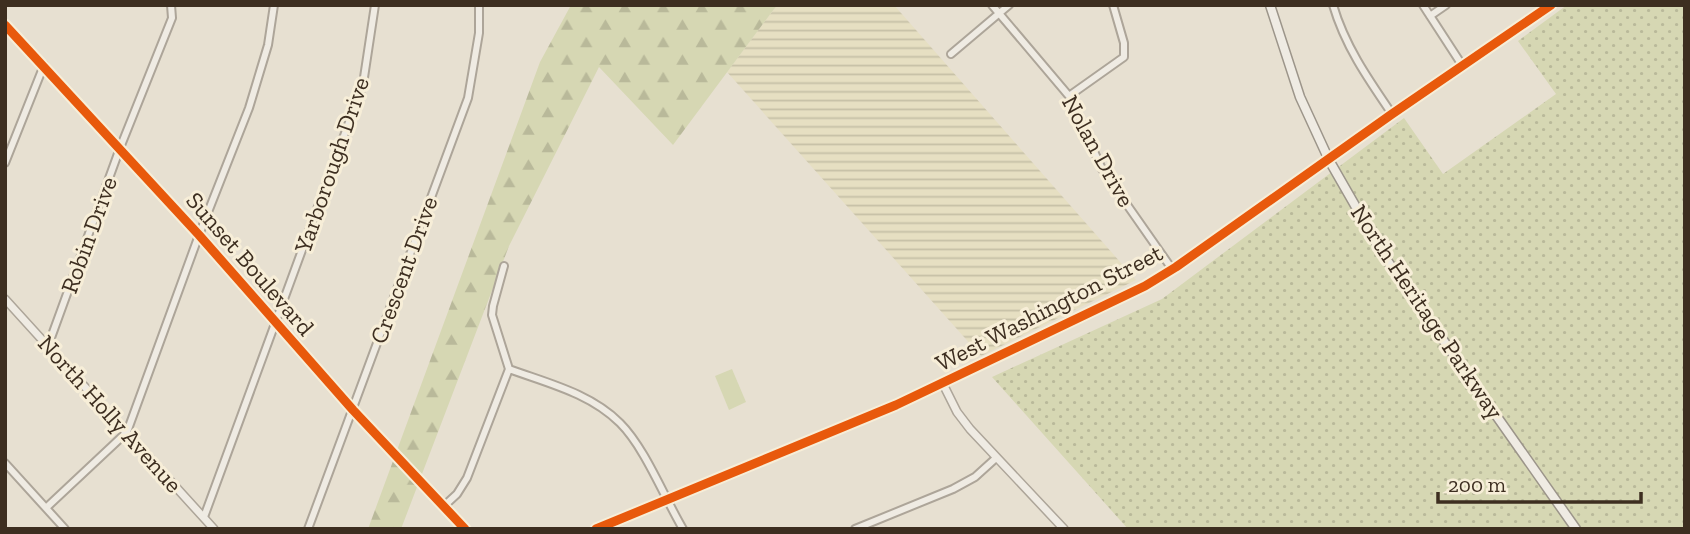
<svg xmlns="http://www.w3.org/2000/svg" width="1690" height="534" viewBox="0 0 1690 534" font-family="'Zilla Slab',serif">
<defs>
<pattern id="farmland-rules" width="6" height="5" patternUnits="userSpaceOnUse" patternTransform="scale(1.75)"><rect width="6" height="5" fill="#e6dfc2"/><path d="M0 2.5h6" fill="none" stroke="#c6c0a6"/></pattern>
<pattern id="grass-dots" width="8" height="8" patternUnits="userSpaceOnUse" patternTransform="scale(1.75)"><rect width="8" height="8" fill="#d6d7b3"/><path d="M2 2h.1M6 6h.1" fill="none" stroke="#b9b99a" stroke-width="1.8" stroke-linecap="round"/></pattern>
<pattern id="forest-firs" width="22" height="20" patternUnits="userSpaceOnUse" patternTransform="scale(1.75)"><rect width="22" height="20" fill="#d6d7b3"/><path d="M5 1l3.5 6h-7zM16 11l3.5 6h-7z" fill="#b9b99a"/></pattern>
</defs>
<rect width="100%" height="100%" fill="#e7e0d1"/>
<path fill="url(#farmland-rules)" d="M777,5H894L1136,280L981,356L727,72Z"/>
<path fill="url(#grass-dots)" d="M1567,5H1685V529H1128L992,377L1162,299L1404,118L1443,174L1556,94L1518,41Z"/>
<path fill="url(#forest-firs)" d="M571,5H777L673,145L599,67L509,246L401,529H368L540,62Z"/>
<path fill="#d6d7b3" d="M732,369L746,402L729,410L715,376Z"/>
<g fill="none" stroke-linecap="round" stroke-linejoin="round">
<g stroke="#ada599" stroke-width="10">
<path id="minor" d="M992,5L1069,96L1102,169L1172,269
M1333,5C1345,46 1368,79 1392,114
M1423,5L1462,65
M1430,16L1446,5
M5,25L199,235L353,410L465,529
M951,54L1009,5
M1069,96L1124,57V43L1113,5
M5,163L44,65
M504,266L493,306L492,315L509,369
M48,346L120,148L172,18L171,5
M509,369C547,383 590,393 620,423C645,448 664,497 683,529
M5,463L65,529
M444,506L457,494L467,478L509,369
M46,508L127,432L199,235L249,108L268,45L274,5
M204,517L363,84L375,5
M308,529L468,98L479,33V5
M855,529L953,489L975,477L996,458"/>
</g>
<g stroke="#ada599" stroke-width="10">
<path id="tertiary" d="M5,299L214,529
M943,384L957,412L970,429L1064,529
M596,529L896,405L1145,286L1176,267L1392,114L1551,5"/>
</g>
<g stroke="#9c958a" stroke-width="11">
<path id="secondary" d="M1270,5L1300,97L1329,160L1384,256L1576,529"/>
</g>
<use href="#minor" stroke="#efebe3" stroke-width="6"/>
<use href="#tertiary" stroke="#efebe3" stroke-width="7"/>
<use href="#secondary" stroke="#efebe3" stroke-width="8"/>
<g stroke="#f7eed8" stroke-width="13">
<path id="cycleway" d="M5,25L199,235L353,410L465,529
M596,529L896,405L1145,286L1176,267L1392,114L1551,5"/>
</g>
<use href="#cycleway" stroke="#e8590c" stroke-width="9"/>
</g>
<g text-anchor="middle" stroke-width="6" stroke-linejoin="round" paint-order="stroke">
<g font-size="24" fill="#3d2e20" stroke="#f7eed8">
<text transform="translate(1098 151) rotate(61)" y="8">Nolan Drive</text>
<text transform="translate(332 165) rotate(-71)" y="8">Yarborough Drive</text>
<text transform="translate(89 235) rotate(-70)" y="8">Robin Drive</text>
<text transform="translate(250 264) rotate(49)" y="8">Sunset Boulevard</text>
<text transform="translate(404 270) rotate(-70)" y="8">Crescent Drive</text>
<text transform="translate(1049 308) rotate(-27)" y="8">West Washington Street</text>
<text transform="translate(1427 312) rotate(56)" y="8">North Heritage Parkway</text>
<text transform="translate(110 414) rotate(48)" y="8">North Holly Avenue</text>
</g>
</g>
<rect width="1690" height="534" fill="none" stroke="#3d2e20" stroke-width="14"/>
<path d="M1438 492v10h203v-10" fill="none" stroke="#3d2e20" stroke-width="3.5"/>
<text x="1448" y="492" font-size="21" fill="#3d2e20" stroke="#f7eed8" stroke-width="5" paint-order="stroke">200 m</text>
</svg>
